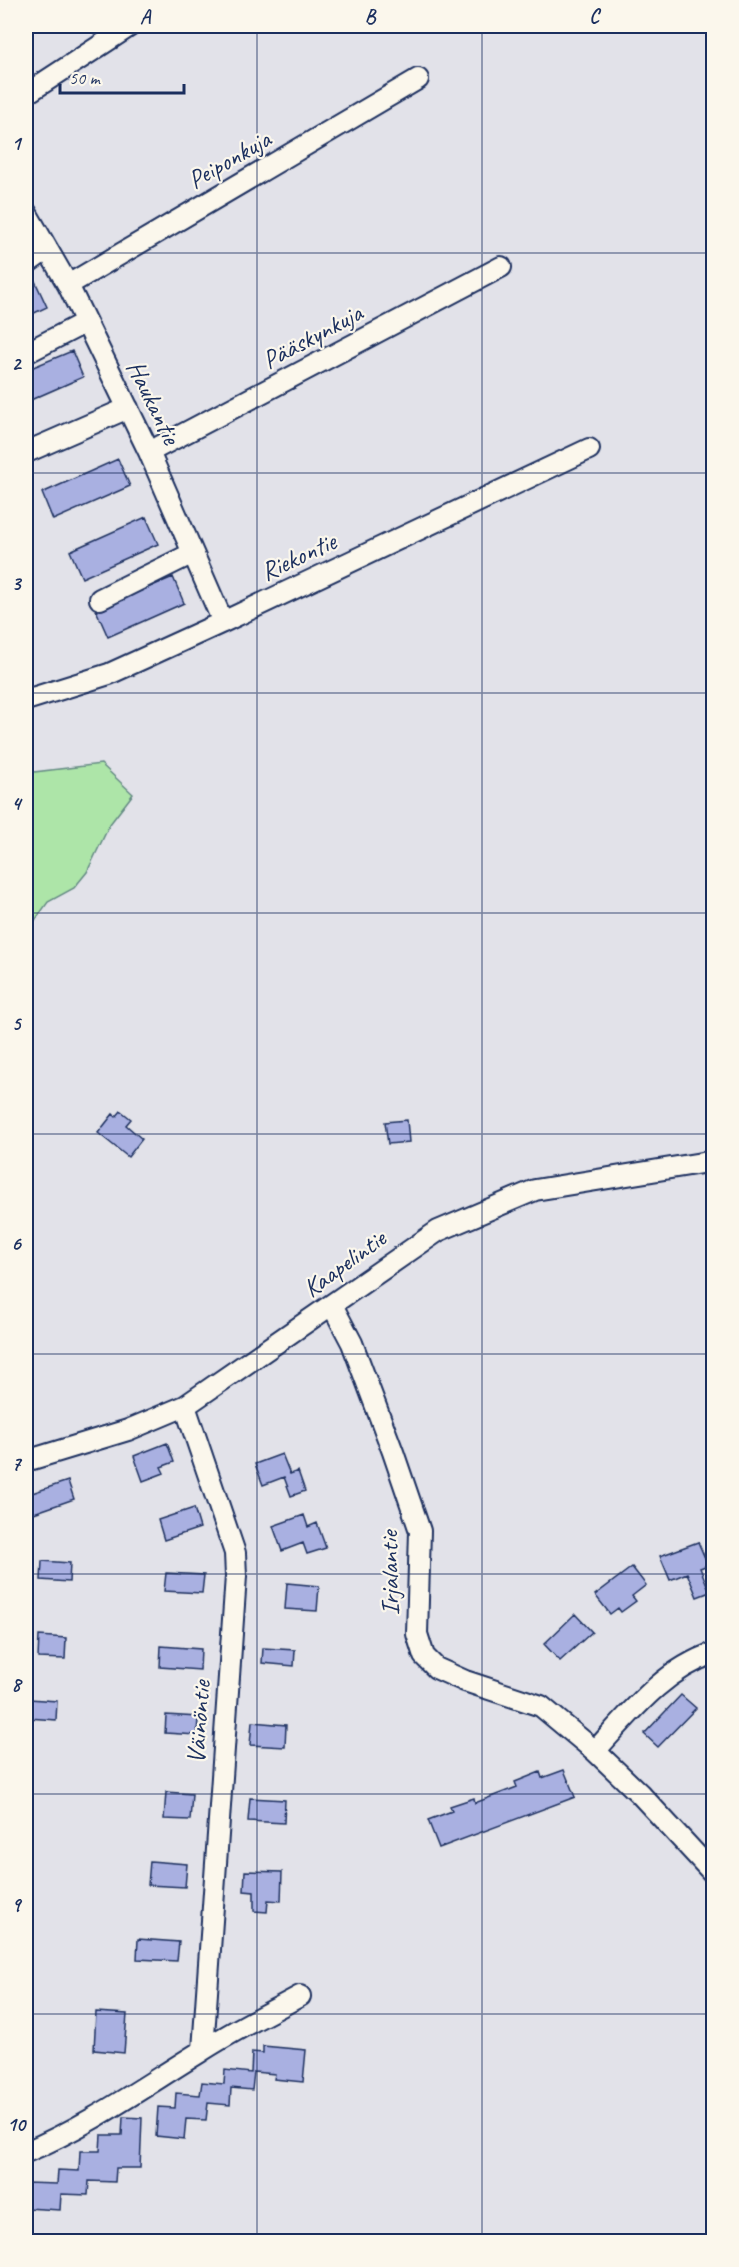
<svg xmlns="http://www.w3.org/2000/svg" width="739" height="2267" viewBox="0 0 739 2267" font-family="Caveat,sans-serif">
<rect width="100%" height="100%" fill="#e2e2e9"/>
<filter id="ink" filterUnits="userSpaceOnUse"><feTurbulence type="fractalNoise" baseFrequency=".0167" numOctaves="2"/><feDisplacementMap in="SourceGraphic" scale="12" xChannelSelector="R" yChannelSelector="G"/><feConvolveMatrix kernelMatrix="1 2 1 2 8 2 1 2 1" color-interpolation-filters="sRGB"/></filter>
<g filter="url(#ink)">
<path fill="#ade5a8" stroke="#648a83" stroke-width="1.5" d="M101,764L133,794L110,824L87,872L74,888L48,902L26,933V773Z"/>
<path fill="#a9b0e1" stroke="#1b2f5e" stroke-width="1.5" d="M35,281L47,307L26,317V285Z
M72,351L83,377L26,402V370Z
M118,459L130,486L53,520L42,493Z
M146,517L158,544L82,578L70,551Z
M173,577L184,603L108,637L96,610Z
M121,1111L131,1119L126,1125L142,1139L128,1157L98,1133L113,1114L116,1117Z
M407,1120L409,1142L388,1144L385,1122Z
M167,1443L174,1462L161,1467L164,1473L143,1481L134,1456Z
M282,1454L290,1474L298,1471L305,1491L291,1496L284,1477L263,1485L255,1464Z
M68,1481L74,1499L31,1514L26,1495Z
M194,1508L200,1528L164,1540L158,1520Z
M304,1515L308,1527L317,1523L326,1548L307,1554L303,1543L282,1551L273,1526Z
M698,1542L708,1565L700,1568L710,1592L697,1597L687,1573L670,1580L660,1556Z
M42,1561L70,1563L69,1582L41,1580Z
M632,1567L646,1585L632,1596L636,1601L621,1612L618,1608L610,1614L595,1595Z
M166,1573L204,1575L202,1593L164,1591Z
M287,1583L319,1586L317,1611L285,1609Z
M575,1614L592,1632L560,1661L544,1644Z
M39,1636L66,1638L65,1659L38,1658Z
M161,1646L201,1649L200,1670L160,1667Z
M263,1648L295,1650L294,1666L262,1663Z
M681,1695L696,1708L658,1747L644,1734Z
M29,1699L57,1701L56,1720L28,1718Z
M166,1715L198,1717L197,1735L165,1733Z
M252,1722L286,1725L285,1747L250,1745Z
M564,1770L575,1797L439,1848L428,1820L452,1811L450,1806L474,1798L475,1803L517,1787L515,1782L540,1772L542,1778Z
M166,1792L192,1794L190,1820L164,1819Z
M250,1798L285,1800L284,1823L248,1821Z
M150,1861L187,1864L185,1887L148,1885Z
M245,1871L282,1872L281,1901L268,1900L267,1912L254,1911V1892L244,1891Z
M138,1939L179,1942L177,1961L137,1959Z
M96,2012L127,2014L124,2053L94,2050Z
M263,2046L306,2050L303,2082L274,2079L275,2074L254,2072L252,2090L231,2088L230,2105L208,2103L206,2120L186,2119L184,2139L156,2136L158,2107L175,2108L176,2093L200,2095L202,2082L224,2084L225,2070L251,2073L252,2052L263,2053Z
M123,2117L142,2118L140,2168H116L115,2182L89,2181L88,2195L61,2194L60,2210L26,2208V2183L57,2184L58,2170L79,2171L80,2151H100L101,2135H122Z"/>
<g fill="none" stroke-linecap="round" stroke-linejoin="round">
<g stroke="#1b2f5e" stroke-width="24">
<path id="minor" d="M26,94L130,26
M26,212L68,285L149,452L223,622
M26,264L47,249
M68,285L418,79
M26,353L86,322
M29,451L128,408
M149,452L501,267
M100,599L193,553
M26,700L109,674L223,622L589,449
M332,1305L352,1343L393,1452L420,1531L417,1634L424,1656L436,1668L465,1681L541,1706L595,1751L640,1794L714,1874
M185,1406L235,1553L236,1576L203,2050
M26,1461L128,1430L185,1406L438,1231L535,1190L714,1161
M595,1751C630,1713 663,1670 714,1653
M26,2152C88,2126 143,2087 200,2052C232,2031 267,2014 300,1996"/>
</g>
<use href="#minor" stroke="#fbf7ec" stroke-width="20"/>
</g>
</g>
<path fill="none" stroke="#1b2f5e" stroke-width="1.5" stroke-opacity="0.55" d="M257,26V2242M482,26V2242M26,253H714M26,473H714M26,693H714M26,913H714M26,1134H714M26,1354H714M26,1574H714M26,1794H714M26,2014H714"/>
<g text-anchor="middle" stroke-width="4.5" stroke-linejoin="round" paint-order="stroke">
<g font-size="26" fill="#1b2f5e" stroke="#fbf7ec">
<text transform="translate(229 159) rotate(-30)" y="9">Peiponkuja</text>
<text transform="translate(312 336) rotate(-28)" y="9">Pääskynkuja</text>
<text transform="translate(154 402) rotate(64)" y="9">Haukantie</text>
<text transform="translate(298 556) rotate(-25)" y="9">Riekontie</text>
<text transform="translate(344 1263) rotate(-36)" y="9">Kaapelintie</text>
<text transform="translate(389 1573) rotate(-91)" y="9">Irjalantie</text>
<text transform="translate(198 1722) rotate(-86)" y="9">Väinöntie</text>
</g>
</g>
<rect width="739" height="2267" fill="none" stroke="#fbf7ec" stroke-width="66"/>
<path d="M60 84v9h124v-9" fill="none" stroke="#1b2f5e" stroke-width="3"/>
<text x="69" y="84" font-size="18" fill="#1b2f5e" stroke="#fbf7ec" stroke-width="4.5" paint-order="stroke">50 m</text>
<rect x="33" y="33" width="673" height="2201" fill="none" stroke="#1b2f5e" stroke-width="2"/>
<g font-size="20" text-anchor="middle" font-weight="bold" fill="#1b2f5e">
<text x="145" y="23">A</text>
<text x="370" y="23">B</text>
<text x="594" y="23">C</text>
<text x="16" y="150">1</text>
<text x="16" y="370">2</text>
<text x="16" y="590">3</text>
<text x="16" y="810">4</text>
<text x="16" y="1030">5</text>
<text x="16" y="1250">6</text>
<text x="16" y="1470">7</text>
<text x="16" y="1691">8</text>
<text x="16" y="1911">9</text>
<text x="16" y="2131">10</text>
</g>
</svg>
